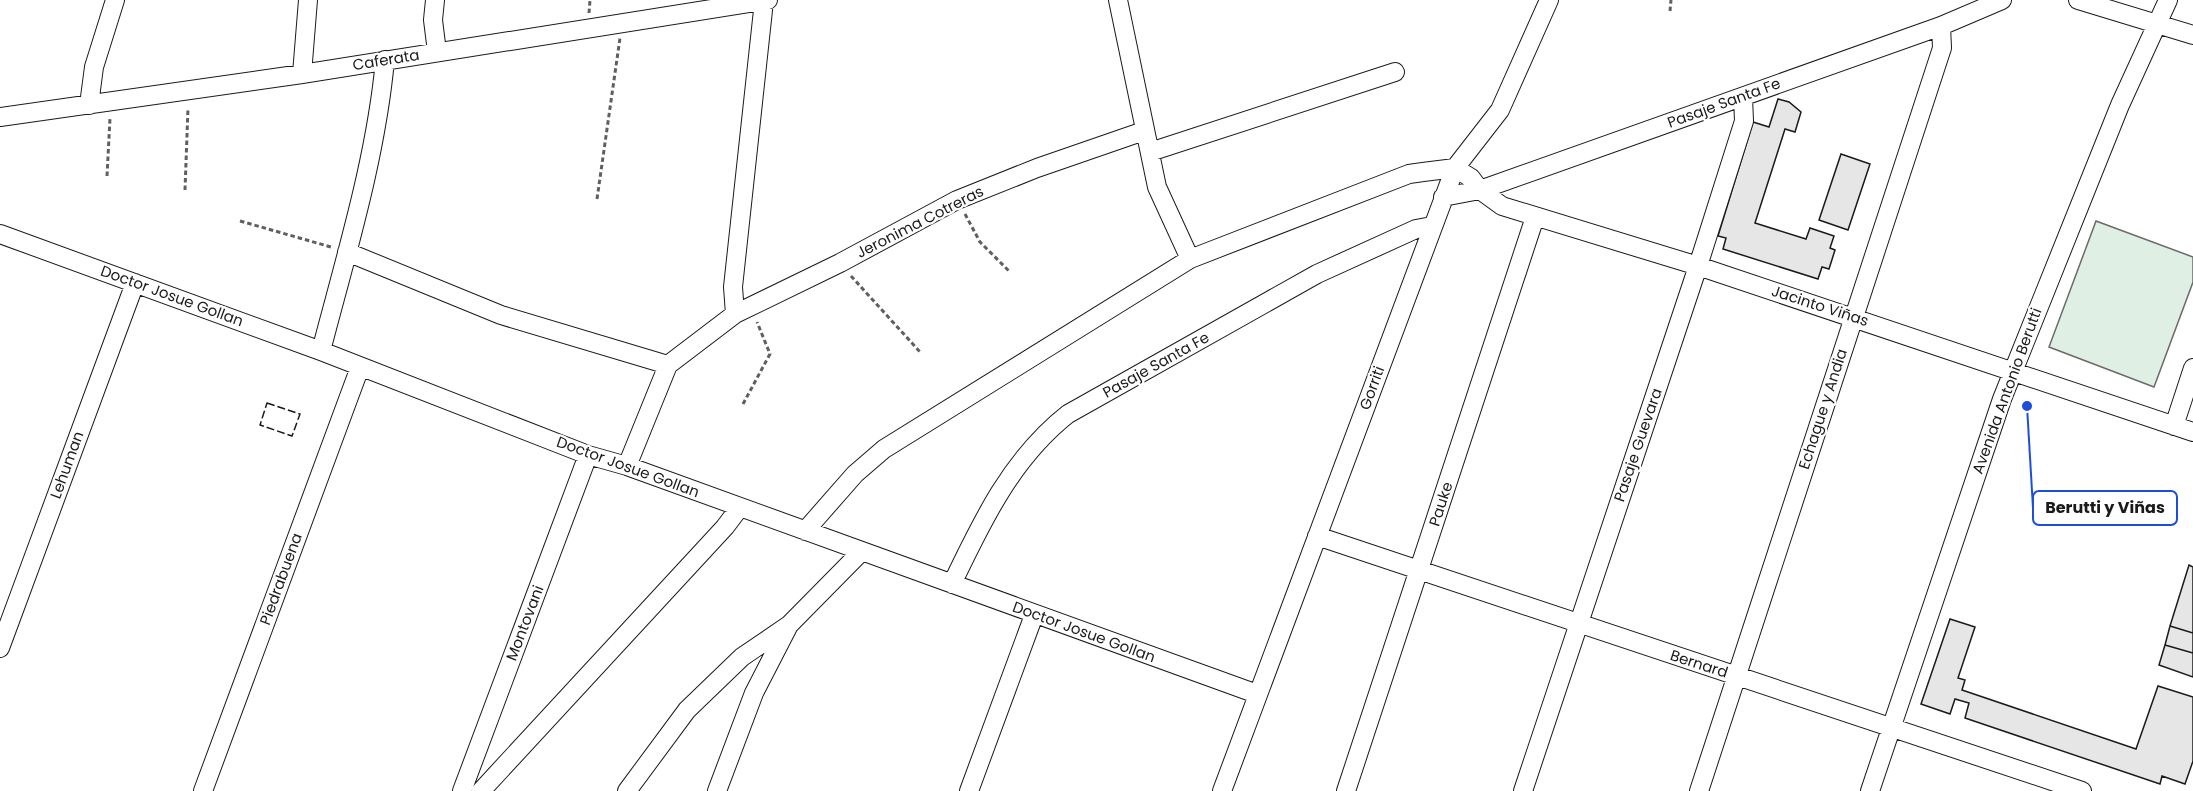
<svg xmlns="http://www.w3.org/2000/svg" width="2193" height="791" viewBox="0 0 2193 791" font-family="Poppins,sans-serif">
<rect width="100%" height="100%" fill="#fff"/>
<path fill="#e0efe3" stroke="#6a6a6a" stroke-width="1.5" d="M2096,221L2193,257V282L2154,387L2049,347Z"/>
<path fill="#e6e6e6" stroke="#1a1a1a" stroke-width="1.5" d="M1778,99L1789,102L1801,112L1795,132L1785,129L1755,223L1806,239L1810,228L1834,236L1830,248L1835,250L1829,269L1822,267L1818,279L1723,249L1726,238L1718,236L1753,122L1769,127Z
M1841,154L1870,164L1848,230L1819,220Z
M2189,565L2193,567V633L2170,626Z
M1950,619L1975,627L1958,678L1965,680L1962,690L2136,749L2158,686L2193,697V761L2185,784L2162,776L2160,784L1965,718L1969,703L1955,699L1950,714L1921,704Z
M2170,626L2193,633V653L2165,645Z
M2165,645L2193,653V677L2159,665Z"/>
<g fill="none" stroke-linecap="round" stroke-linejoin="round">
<g stroke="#1a1a1a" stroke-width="20">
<path id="minor" d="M435,0L433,20L437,52
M1118,0L1157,187L1190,259
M2078,0L2193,35
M302,74L308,0
M89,105L94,67L115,0
M0,117L302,74L768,0
M1150,152L1395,72
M1443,197L1480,190L1941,26L2002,0
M0,234L321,351L588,455L627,466L1257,694
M347,252L501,315L668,365
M735,314L733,287L764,1
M321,351C346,255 376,158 385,60
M2174,426L2193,368
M627,466L668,365L735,314L840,263L957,200L1037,168L1144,131
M805,531L855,474L884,449L1190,259L1409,174L1423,172L1455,168L1471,178L1480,190L1502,206L1698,266L2193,432
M1317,536L2082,791
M952,584C982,521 1012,458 1068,414L1317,274L1416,229L1432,226
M0,648L135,283
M203,791L360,367
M462,791L588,455
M481,791L725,527L740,507
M627,791L687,710L742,657L789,625L862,551
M717,791L754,693L788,627
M969,791L1034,615
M1222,791L1455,168L1500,110L1549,0
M1346,791L1535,217
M1523,791L1698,266L1744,121L1743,97
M1699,791L1942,48L1941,26
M1870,791L2002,399L2120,105L2168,0"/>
</g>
<path stroke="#5f5f5f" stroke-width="3" stroke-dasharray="4.5 3" stroke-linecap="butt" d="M1670,11L1671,0
M589,13L590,0
M107,176L110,118
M185,190L188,108
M597,199L620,38
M965,214L980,242L1010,272
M240,221L331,247
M851,276L921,353
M743,404L770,354L757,322"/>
<use href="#minor" stroke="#fff" stroke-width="18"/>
<path stroke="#1a1a1a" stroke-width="1.5" stroke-dasharray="8 3" stroke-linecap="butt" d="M267,403L300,414L292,436L260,425Z"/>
</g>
<g text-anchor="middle" stroke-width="4.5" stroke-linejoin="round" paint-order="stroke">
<g font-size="15" fill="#1a1a1a" stroke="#fff">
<text transform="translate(386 60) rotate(-9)" y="5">Caferata</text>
<text transform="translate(1724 103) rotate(-20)" y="5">Pasaje Santa Fe</text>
<text transform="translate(920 222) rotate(-27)" y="5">Jeronima Cotreras</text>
<text transform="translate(172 296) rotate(20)" y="5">Doctor Josue Gollan</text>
<text transform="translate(1820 306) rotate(18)" y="5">Jacinto Viñas</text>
<text transform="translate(1156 365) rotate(-29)" y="5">Pasaje Santa Fe</text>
<text transform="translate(1372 388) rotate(-70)" y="5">Gorriti</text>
<text transform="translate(2007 391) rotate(-70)" y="5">Avenida Antonio Berutti</text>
<text transform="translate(1823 409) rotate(-72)" y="5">Echague y Andia</text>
<text transform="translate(1638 445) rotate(-71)" y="5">Pasaje Guevara</text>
<text transform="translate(67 465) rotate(-70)" y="5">Lehuman</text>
<text transform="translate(628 467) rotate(20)" y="5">Doctor Josue Gollan</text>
<text transform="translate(1441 504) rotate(-72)" y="5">Pauke</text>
<text transform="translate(281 579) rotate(-70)" y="5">Piedrabuena</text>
<text transform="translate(525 623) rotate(-69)" y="5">Montovani</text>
<text transform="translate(1084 632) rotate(20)" y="5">Doctor Josue Gollan</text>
<text transform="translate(1699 664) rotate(18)" y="5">Bernard</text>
</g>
</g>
<path fill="none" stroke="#1d4ed8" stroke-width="2" d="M2027 406L2033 508"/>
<circle fill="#1d4ed8" stroke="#fff" stroke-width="2" cx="2027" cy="406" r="6"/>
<rect fill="#fff" stroke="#1d4ed8" stroke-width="2" x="2033" y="491" width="144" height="34" rx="6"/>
<g font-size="16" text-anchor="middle" font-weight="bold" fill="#1a1a1a">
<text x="2105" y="513">Berutti y Viñas</text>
</g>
</svg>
